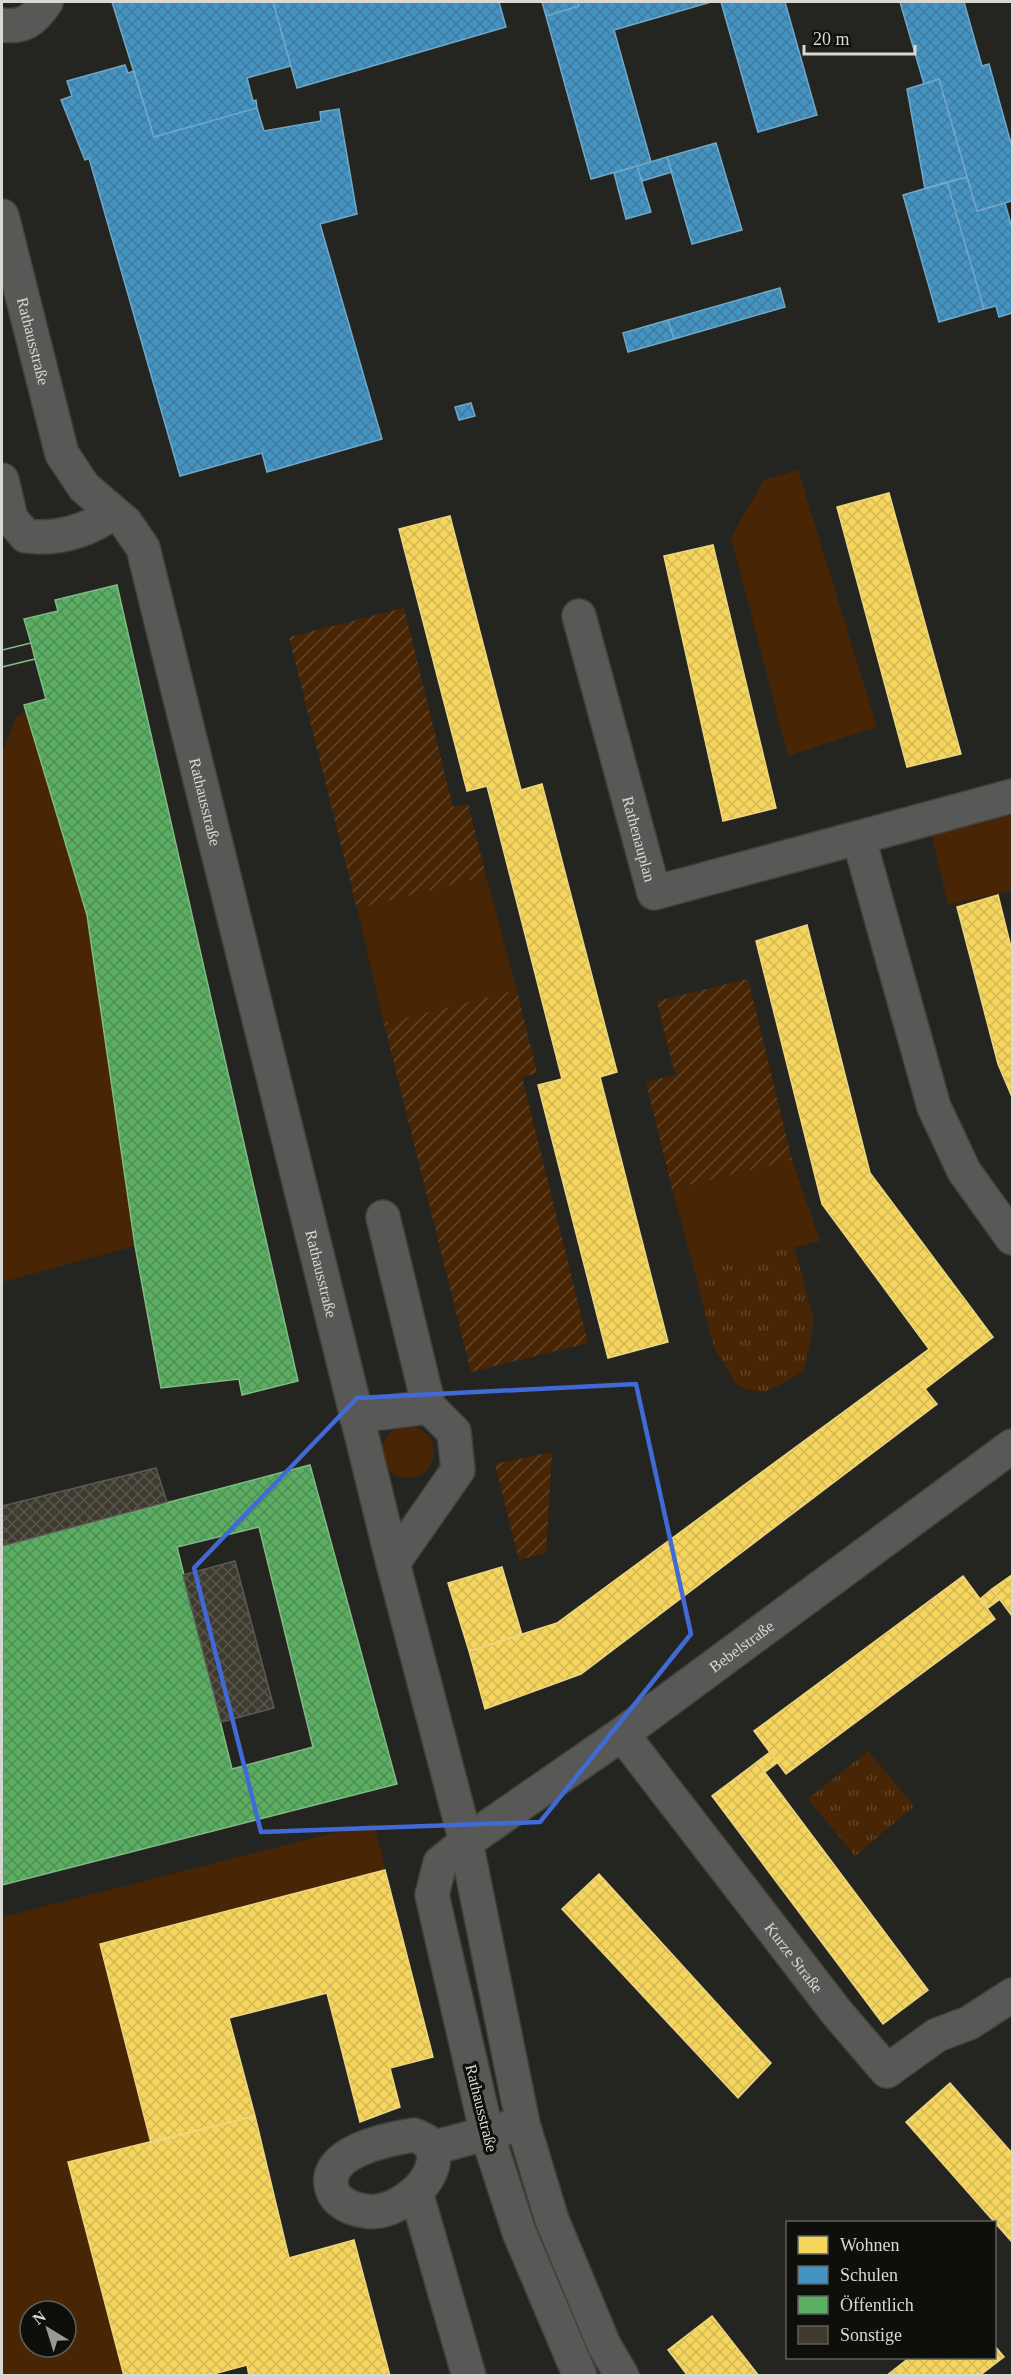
<svg xmlns="http://www.w3.org/2000/svg" width="1014" height="2377" viewBox="0 0 1014 2377" font-family="'Times New Roman',serif">
<defs>
<pattern id="park-tufts" width="24" height="20" patternUnits="userSpaceOnUse" patternTransform="scale(1.5)"><rect width="24" height="20" fill="#482605"/><path d="M3 7l-1-3M5 7V3M7 7l1-3M15 17l-1-3M17 17v-4M19 17l1-3" fill="none" stroke="#624529"/></pattern>
<pattern id="garden-furrows" width="10" height="10" patternUnits="userSpaceOnUse" patternTransform="scale(1.5)"><rect width="10" height="10" fill="#482605"/><path d="M-1 1l2-2M0 10L10 0M9 11l2-2" fill="none" stroke="#624529"/></pattern>
<pattern id="homes-cross-hatch" width="8" height="8" patternUnits="userSpaceOnUse" patternTransform="scale(1.5)"><rect width="8" height="8" fill="#f6d55c"/><path d="M0 0l8 8M0 8l8-8" fill="none" stroke="#d2b756"/></pattern>
<pattern id="schools-cross-hatch" width="8" height="8" patternUnits="userSpaceOnUse" patternTransform="scale(1.5)"><rect width="8" height="8" fill="#4393c3"/><path d="M0 0l8 8M0 8l8-8" fill="none" stroke="#427a9c"/></pattern>
<pattern id="public-cross-hatch" width="8" height="8" patternUnits="userSpaceOnUse" patternTransform="scale(1.5)"><rect width="8" height="8" fill="#5aae61"/><path d="M0 0l8 8M0 8l8-8" fill="none" stroke="#528d57"/></pattern>
<pattern id="building-cross-hatch" width="8" height="8" patternUnits="userSpaceOnUse" patternTransform="scale(1.5)"><rect width="8" height="8" fill="#3e3a2f"/><path d="M0 0l8 8M0 8l8-8" fill="none" stroke="#59564c"/></pattern>
</defs>
<rect width="100%" height="100%" fill="#242520"/>
<path fill="#482605" fill-rule="evenodd" d="M798,470L877,727L788,756L731,537L764,480Z
M26,711L87,915L135,1246L2,1282V753L16,717Z
M1012,809V891L948,905L931,831Z
M486,876L517,990L384,1023L357,909Z
M792,1160L820,1241L695,1272L672,1189Z
M382 1452a26 26 0 1 1 52 0a26 26 0 1 1-52 0Z
M374,1823L385,1870L101,1944L151,2143L68,2162L124,2375L2,2376V1917ZM30,2311H66V2347H30Z"/>
<path fill="url(#park-tufts)" d="M794,1246L814,1321L804,1371L766,1392L747,1390L736,1384L714,1347L695,1272Z
M868,1751L914,1806L855,1856L808,1799Z"/>
<path fill="url(#garden-furrows)" d="M404,608L453,807L468,804L486,876L357,909L289,637Z
M748,979L792,1160L672,1189L646,1082L675,1075L657,1001Z
M517,990L537,1073L522,1077L588,1343L471,1372L384,1023Z
M552,1452L546,1553L519,1560L495,1464Z"/>
<path fill="url(#homes-cross-hatch)" stroke="#edd680" stroke-width="1.5" d="M889,493L961,754L907,767L837,507Z
M450,516L521,790L542,784L617,1072L600,1077L668,1342L608,1358L538,1085L562,1079L487,786L467,791L399,529Z
M713,545L776,808L723,821L664,556Z
M998,895L1012,951V1097L998,1064L957,907Z
M807,925L870,1173L993,1337L925,1389L937,1404L581,1674L485,1709L469,1651L557,1623L929,1349L822,1204L756,941Z
M502,1567L522,1635L469,1651L448,1583Z
M1012,1575V1616L992,1589Z
M963,1576L995,1619L786,1774L754,1731Z
M992,1589L1000,1599L988,1608L980,1599Z
M770,1752L778,1762L765,1772L757,1762Z
M757,1762L928,1990L883,2024L712,1796Z
M385,1870L433,2057L390,2068L400,2107L360,2122L327,1993L229,2018L255,2116L151,2143L100,1944Z
M599,1874L771,2063L738,2098L562,1909Z
M950,2083L1012,2153V2242L906,2122Z
M255,2116L289,2258L354,2240L390,2376H249L247,2365L206,2376H124L68,2162Z
M712,2316L759,2376H688L668,2350Z
M994,2345L1004,2357L979,2376H886L909,2358H994Z"/>
<path fill="url(#schools-cross-hatch)" stroke="#70a8c8" stroke-width="1.5" d="M112,2H273L291,66L247,78L253,101L256,100L257,108L154,137Z
M273,2H499L506,27L297,88Z
M542,2H578L579,6L546,16Z
M578,2H711L614,30L651,162L591,179L546,16L579,6Z
M721,2H785L817,115L758,132Z
M900,2H964L982,66L989,64L1012,147V201L977,211L939,79L924,84Z
M125,65L128,73L134,71L154,137L257,108L264,131L321,121L320,112L339,109L357,214L320,224L382,439L267,472L262,453L180,476L89,158L85,160L61,100L72,96L67,81Z
M939,79L967,177L925,189L907,89Z
M716,143L742,230L692,244L667,157Z
M667,157L672,172L642,181L637,166Z
M637,166L651,212L626,219L614,173Z
M967,177L977,211L1005,203L1012,228V313L999,317L996,306L984,309L947,182Z
M947,182L984,309L939,322L903,195Z
M780,288L785,307L674,339L668,320Z
M668,320L674,339L628,352L623,333Z
M471,403L475,416L459,420L455,407Z"/>
<path fill="url(#public-cross-hatch)" stroke="#80bb84" stroke-width="1.5" fill-rule="evenodd" d="M117,585L298,1381L242,1395L239,1379L161,1388L135,1246L87,915L24,705L46,699L35,659L2,667V650L31,643L24,619L58,611L55,600Z
M31,643L35,659L2,667V650Z
M310,1465L397,1784L2,1885V1546ZM259,1527L313,1747L232,1769L177,1547Z"/>
<path fill="url(#building-cross-hatch)" stroke="#5a5a56" stroke-width="1.5" d="M156,1468L167,1502L2,1546V1506Z
M235,1561L274,1708L221,1722L183,1575Z"/>
<g fill="none" stroke-linecap="round" stroke-linejoin="round">
<g stroke="#41423e" stroke-width="36">
<g id="minor">
<path d="M2,25C24,28 34,20 46,2"/>
<path id="s1" d="M2,216L62,454L84,487L126,523L143,548L393,1563L466,1842L523,2124L552,2220L604,2345L622,2376"/>
<path d="M2,480L11,519L26,536C58,540 87,531 113,513"/>
<path id="s2" d="M579,616L654,893L1012,796"/>
<path d="M859,839L934,1107L964,1171L1012,1238"/>
<path d="M383,1217L429,1407"/>
<path d="M356,1416L429,1407L454,1432L458,1470L393,1563"/>
<path id="s3" d="M622,1734L838,2014L887,2071L937,2035L969,2023L1012,1995"/>
<path d="M414,2135C420,2138 429,2140 432,2148C443,2180 394,2217 365,2211C352,2209 336,2203 332,2189C321,2152 388,2139 414,2135Z"/>
<path d="M432,2148L507,2128"/>
<path d="M416,2192L469,2376"/>
<path id="s4" d="M580,2376L519,2232L487,2134L432,1895L440,1863L466,1842L622,1734L1012,1446"/>
</g>
</g>
<use href="#minor" stroke="#585956" stroke-width="33"/>
</g>
<path fill="none" stroke="#426ad7" stroke-width="4.5" stroke-linejoin="round" d="M636,1384L691,1634L540,1822L261,1832L194,1568L357,1398Z"/>
<g text-anchor="middle" stroke-width="6" stroke-linejoin="round" paint-order="stroke">
<g font-size="16" fill="#d8d9d4" stroke="#0e0f0b">
<text dy="6" stroke="none"><textPath href="#s1" startOffset="129">Rathausstraße</textPath></text>
<text dy="6" stroke="none"><textPath href="#s1" startOffset="632">Rathausstraße</textPath></text>
<text dy="6" stroke="none"><textPath href="#s2" startOffset="231">Rathenauplan</textPath></text>
<text dy="6" stroke="none"><textPath href="#s1" startOffset="1118">Rathausstraße</textPath></text>
<text dy="6" stroke="none"><textPath href="#s4" startOffset="909">Bebelstraße</textPath></text>
<text dy="6" stroke="none"><textPath href="#s3" startOffset="282">Kurze Straße</textPath></text>
<text transform="translate(482 2108) rotate(76)" y="6">Rathausstraße</text>
</g>
</g>
<rect width="1014" height="2377" fill="none" stroke="#d8d9d4" stroke-width="6"/>
<rect x="786" y="2221" width="210" height="138" fill="#0e0f0b" stroke="#5f605b" stroke-width="1.5"/>
<rect x="798" y="2236" width="30" height="18" fill="#f6d55c" stroke="#5f605b" stroke-width="1.5"/>
<text x="840" y="2251" font-size="18" fill="#d8d9d4">Wohnen</text>
<rect x="798" y="2266" width="30" height="18" fill="#4393c3" stroke="#5f605b" stroke-width="1.5"/>
<text x="840" y="2281" font-size="18" fill="#d8d9d4">Schulen</text>
<rect x="798" y="2296" width="30" height="18" fill="#5aae61" stroke="#5f605b" stroke-width="1.5"/>
<text x="840" y="2311" font-size="18" fill="#d8d9d4">Öffentlich</text>
<rect x="798" y="2326" width="30" height="18" fill="#3e3a2f" stroke="#5f605b" stroke-width="1.5"/>
<text x="840" y="2341" font-size="18" fill="#d8d9d4">Sonstige</text>
<g transform="translate(48 2329) rotate(322)"><circle r="28" fill="#0e0f0b" stroke="#5f605b" stroke-width="1.5"/>
<path d="M0-4.5L10 22L0 15L-10 22Z" fill="#999a95"/>
<text y="-9" font-size="16" font-weight="bold" text-anchor="middle" fill="#d8d9d4">N</text>
</g>
<path d="M804 45v9h111v-9" fill="none" stroke="#d8d9d4" stroke-width="3"/>
<text x="813" y="45" font-size="18" fill="#d8d9d4" stroke="#0e0f0b" stroke-width="4.5" paint-order="stroke">20 m</text>
</svg>
